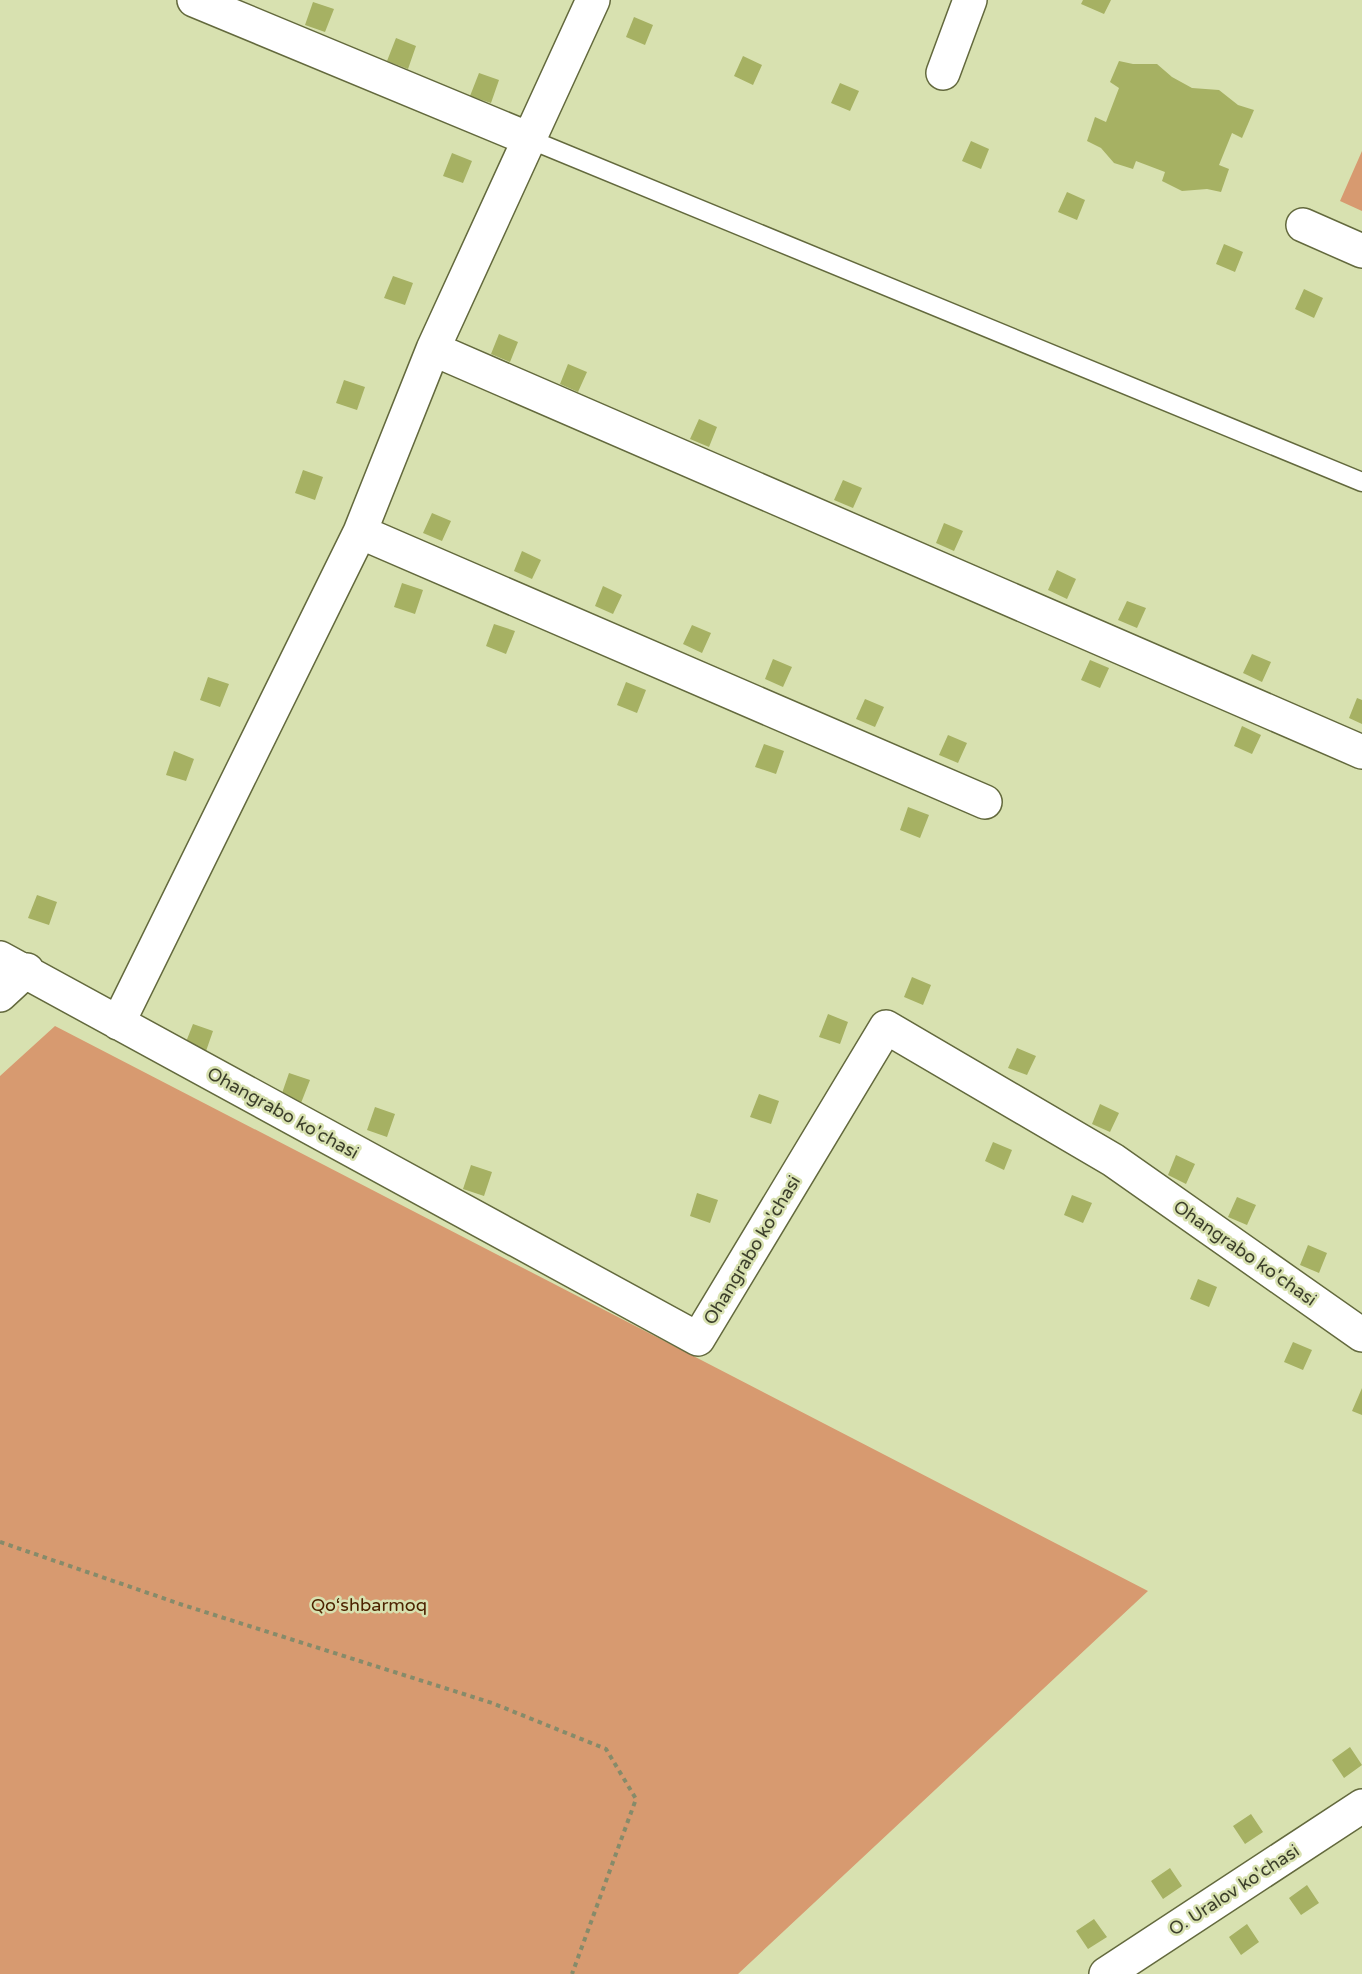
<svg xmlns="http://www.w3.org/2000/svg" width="1362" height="1974" viewBox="0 0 1362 1974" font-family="'Varela Round',sans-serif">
<rect width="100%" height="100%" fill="#d8e1b0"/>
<path fill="#d79a70" d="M1362,151V211L1340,201Z
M55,1026L1148,1591L738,1974H0V1076Z"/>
<path fill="#a6b163" d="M1083,0H1111L1104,14L1081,4Z
M313,2L334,9L325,32L305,25Z
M634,17L653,25L645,45L626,37Z
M396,38L416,46L408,69L387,61Z
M743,56L762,65L753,85L734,76Z
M1119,61L1133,64H1157L1172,77L1192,88L1219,90L1238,105L1254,110L1242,138L1232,133L1219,165L1229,169L1221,192L1207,189L1182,191L1162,181L1165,172L1136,161L1133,169L1114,163L1101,148L1087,141L1095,117L1106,122L1119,88L1110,82Z
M479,73L499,80L491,103L470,96Z
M840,83L859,91L850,111L831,103Z
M971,141L989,149L981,169L962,161Z
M452,153L472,161L463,183L443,176Z
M1067,192L1085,200L1077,220L1058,212Z
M1224,244L1243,252L1235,272L1216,264Z
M393,276L413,283L405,305L384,298Z
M1304,289L1323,298L1314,318L1295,309Z
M499,334L518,342L510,362L491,354Z
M568,364L587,372L578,392L560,384Z
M344,380L365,387L357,410L336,403Z
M699,419L717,427L709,447L690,439Z
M303,470L323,477L315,500L295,493Z
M843,480L862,488L853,508L834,500Z
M432,513L451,521L442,541L423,533Z
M944,523L963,531L954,551L936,543Z
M522,551L541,560L532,579L514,571Z
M1057,570L1076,579L1067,599L1048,590Z
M402,583L423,590L415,614L394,607Z
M603,586L622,595L613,614L595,606Z
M1127,601L1146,608L1137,628L1118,620Z
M494,624L515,631L506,654L486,646Z
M692,625L711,633L702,653L683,644Z
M1252,654L1271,662L1262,682L1243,673Z
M773,659L792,667L783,687L765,679Z
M1090,660L1109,668L1100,688L1081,680Z
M208,677L229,684L220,707L200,700Z
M626,682L646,690L637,713L617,705Z
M1357,698L1362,700V724L1349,718Z
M865,699L884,707L875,727L856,719Z
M1242,726L1261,735L1252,754L1234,746Z
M948,735L967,743L958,763L939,755Z
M764,744L784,751L776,774L755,767Z
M174,751L194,759L186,781L166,775Z
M908,807L929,815L920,838L900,830Z
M37,895L57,902L49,925L28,918Z
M912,977L931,985L923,1005L904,997Z
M828,1014L848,1022L840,1044L819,1037Z
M193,1024L213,1031L205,1054L184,1047Z
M1017,1048L1036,1056L1027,1075L1008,1068Z
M289,1073L310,1080L301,1103L281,1096Z
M759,1094L779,1101L771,1124L750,1117Z
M1100,1104L1119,1113L1110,1132L1092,1124Z
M375,1107L395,1114L387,1137L367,1130Z
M993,1142L1012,1150L1004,1170L985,1161Z
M1176,1155L1195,1164L1186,1184L1168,1175Z
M471,1165L492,1172L484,1196L463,1189Z
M697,1193L718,1200L710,1223L690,1216Z
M1072,1195L1092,1203L1083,1223L1064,1215Z
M1237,1197L1256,1205L1247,1225L1228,1217Z
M1308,1245L1327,1253L1319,1273L1300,1265Z
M1198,1279L1217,1287L1209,1307L1190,1299Z
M1293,1342L1312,1350L1303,1370L1284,1362Z
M1362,1388V1415L1352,1411Z
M1350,1747L1362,1765L1344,1778L1332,1760Z
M1251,1814L1263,1832L1245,1844L1233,1826Z
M1170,1868L1182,1886L1163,1899L1151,1881Z
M1307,1885L1319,1903L1301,1915L1289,1898Z
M1094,1919L1107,1937L1088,1949L1076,1931Z
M1247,1924L1259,1942L1241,1955L1229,1937Z"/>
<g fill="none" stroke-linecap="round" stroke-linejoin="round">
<g stroke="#63693d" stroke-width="21">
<path id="service" d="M529,139L1362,482"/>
</g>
<g stroke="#63693d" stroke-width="36">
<path id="minor" d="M194,0L529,139
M943,73L970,0
M1303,225L1362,251
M433,349L1362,752
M360,532L985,802
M0,958L698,1339L886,1027L1113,1160L1362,1335
M0,995L27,970
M118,1023L360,532L433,349L593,0
M1106,1974L1362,1806"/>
</g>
<path stroke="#868b6a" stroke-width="4" stroke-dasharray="4.5 4.5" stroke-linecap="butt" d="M0,1542L183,1605L492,1703L606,1749L636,1799L572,1974"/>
<use href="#service" stroke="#fff" stroke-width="18"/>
<use href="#minor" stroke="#fff" stroke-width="33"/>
</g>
<g text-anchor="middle" stroke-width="5" stroke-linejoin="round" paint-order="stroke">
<g font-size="18" fill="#3c3f2b" stroke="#d8e1b0">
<text transform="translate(283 1113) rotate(29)" y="6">Ohangrabo ko'chasi</text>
<text transform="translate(752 1250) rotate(-59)" y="6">Ohangrabo ko'chasi</text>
<text transform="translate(1245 1253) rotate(35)" y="6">Ohangrabo ko'chasi</text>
<text transform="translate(1234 1890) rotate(-33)" y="6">O. Uralov ko'chasi</text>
</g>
<g font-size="18" fill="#4d2300" stroke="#d8e1b0">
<text x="369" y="1611">Qo‘shbarmoq</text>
</g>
</g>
</svg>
